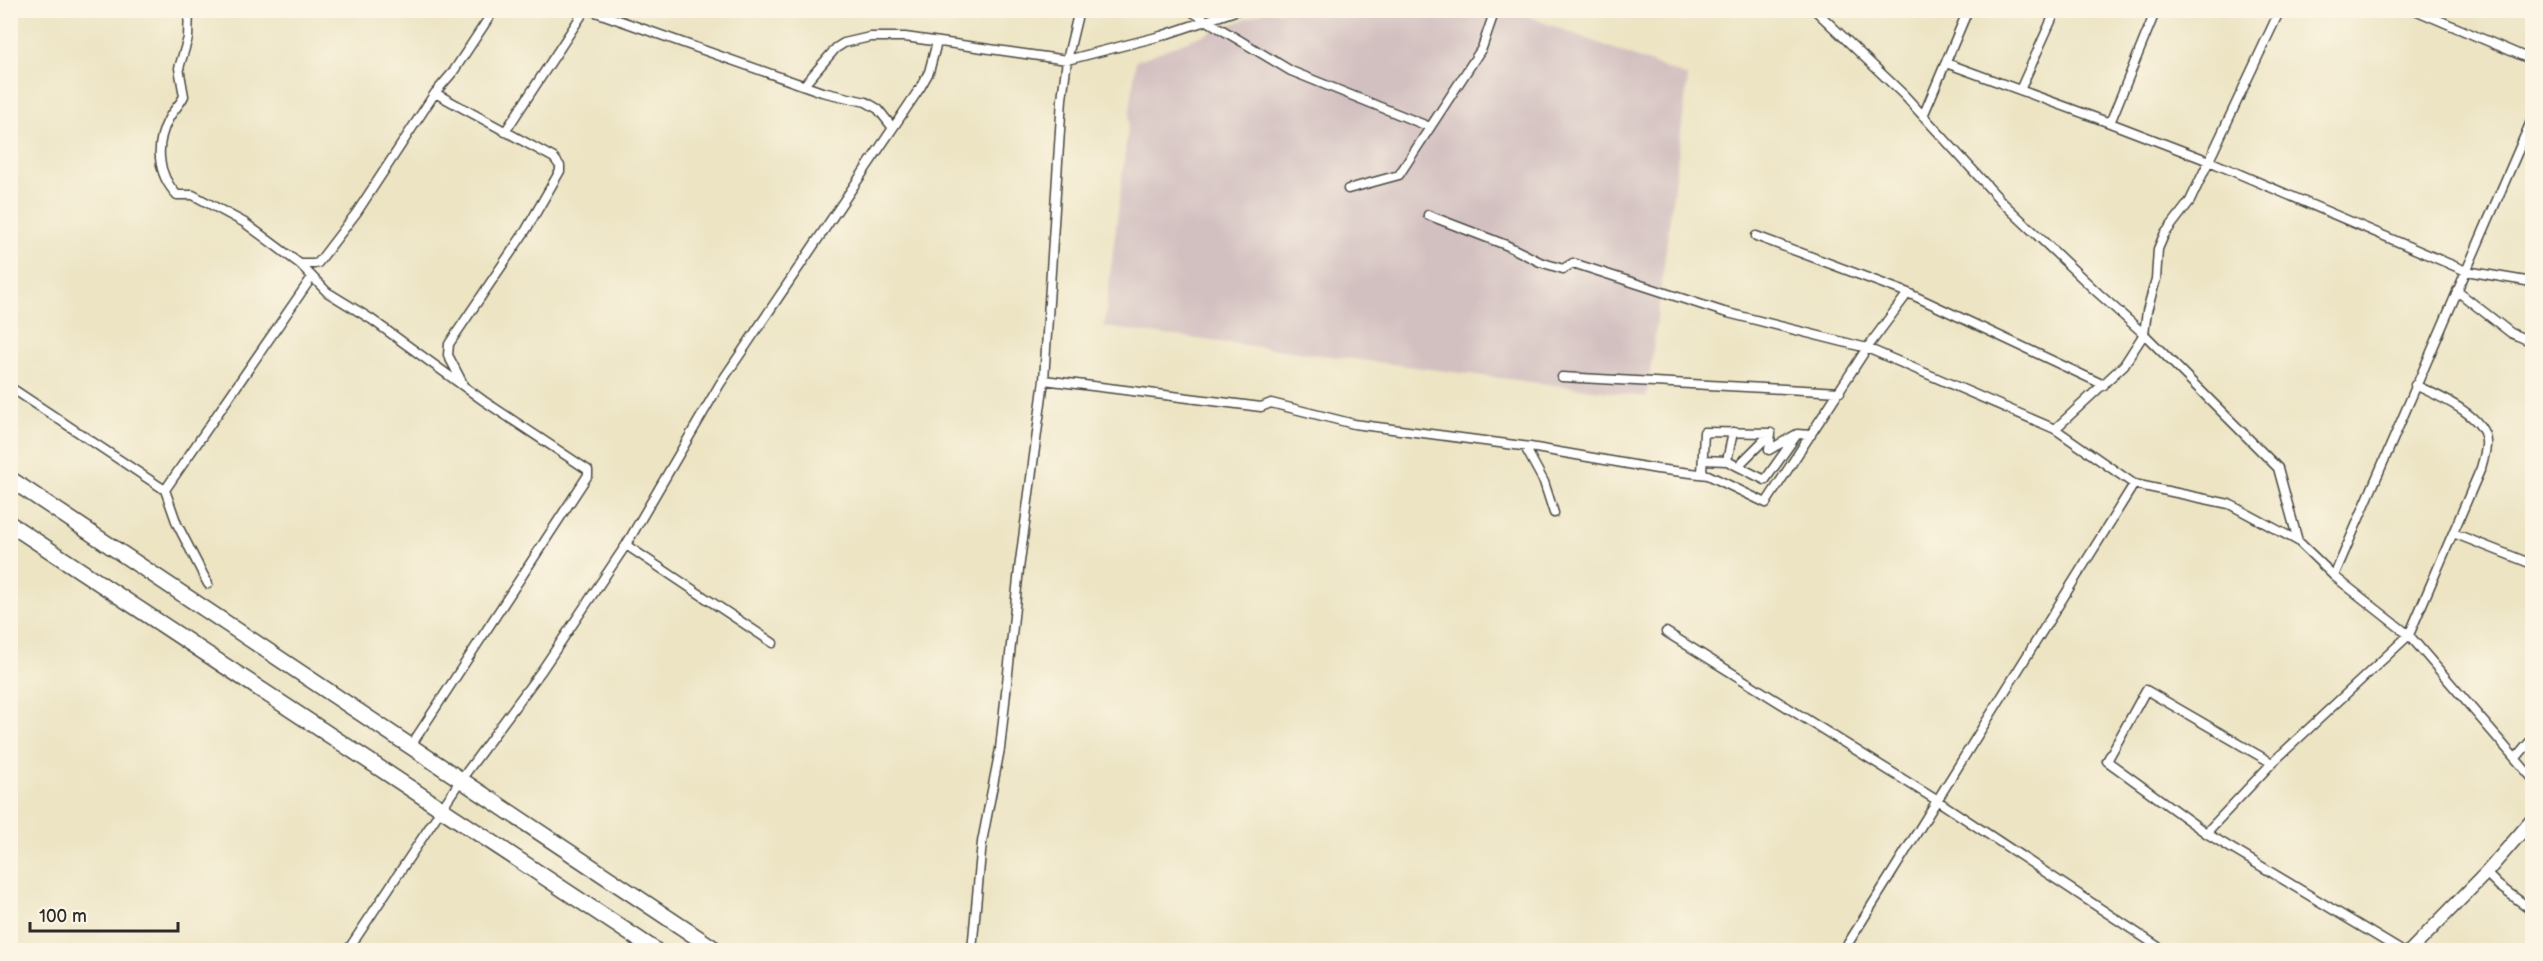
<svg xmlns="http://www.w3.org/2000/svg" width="2543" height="961" viewBox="0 0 2543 961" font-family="'Balsamiq Sans',sans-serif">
<rect width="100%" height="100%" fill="#fcf5e5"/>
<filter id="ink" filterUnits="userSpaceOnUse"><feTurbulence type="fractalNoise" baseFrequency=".0167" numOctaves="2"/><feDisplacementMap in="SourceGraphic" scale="12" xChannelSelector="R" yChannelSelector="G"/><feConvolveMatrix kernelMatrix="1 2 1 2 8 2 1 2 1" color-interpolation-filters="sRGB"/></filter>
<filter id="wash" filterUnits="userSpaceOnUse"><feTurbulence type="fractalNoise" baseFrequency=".008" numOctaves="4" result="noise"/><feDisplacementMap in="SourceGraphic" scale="24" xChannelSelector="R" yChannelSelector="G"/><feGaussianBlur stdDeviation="1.35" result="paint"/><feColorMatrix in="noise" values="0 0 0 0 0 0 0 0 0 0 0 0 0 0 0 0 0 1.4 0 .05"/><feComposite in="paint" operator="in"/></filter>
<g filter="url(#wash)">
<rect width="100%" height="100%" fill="#ece4c3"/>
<path fill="#d2bfc0" d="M1511,10L1688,77L1647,397L1104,327L1136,61L1266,11Z"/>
</g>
<g filter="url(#ink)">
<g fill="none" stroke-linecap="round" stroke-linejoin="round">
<g stroke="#484742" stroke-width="11">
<path id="street" d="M189,10L188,38L179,68L184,96C180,105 172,111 168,120C155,145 157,174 177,195H193L245,223L300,264L327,292L371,319L484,401L588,470V475L410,747
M590,10L822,92L866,102L878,109L893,128
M1189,10L1291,71L1430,127
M1815,10L1904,95L2003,203L2098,293L2144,334L2278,468L2298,541L2334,576L2409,635L2532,778
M2156,10L2110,123L2209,161L2466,271L2532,282
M2415,10L2532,60
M1946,63L2110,123
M805,84L836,48L844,43L870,37H905L1067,60L1161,36L1238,10
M2020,90L2056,10
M435,93L554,158L560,166V171L526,230L449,344L448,355L462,382
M1923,116L1968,10
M505,132L585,10
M1348,189L1399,175L1482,48L1495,10
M1428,215L1506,245L1540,262L1563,269L1573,263L1724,312L1867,348L2055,429L2134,484L2229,504L2298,541
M1756,236L1908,293L2104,385
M300,264H314L318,263L357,212L435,93L453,72L494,10
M2457,291L2511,333L2532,342
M1562,377L1840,392
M1044,380L1261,407L1271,403L1354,424L1530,447L1657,469L1708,475L1766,503L1867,348L1908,293
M10,387L165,490L177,524L208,584
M2055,429L2124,365L2144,334L2147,311L2156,279L2158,249L2164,235L2190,201L2280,10
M1525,447L1544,482L1554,513
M1703,460L1727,461L1733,432
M1727,461L1765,480L1796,436
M1738,466L1771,433
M1702,474L1704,432L1771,433L1769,450L1797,434L1811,435
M165,490L312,277
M2453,533L2532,564
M626,545L773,643
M2334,576L2532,119
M1666,632L1938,801L2163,950
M2516,758L2532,739
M2272,763L2206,833L2107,761L2146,690L2272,763L2409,635L2481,468C2483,460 2487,450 2486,441C2485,415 2436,395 2415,385
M2206,833L2400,950
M2486,873L2499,886L2532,910
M348,950L460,781L542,670L626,545L720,384L920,88L929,72L937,42
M972,950L982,842L1000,749L1019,569L1044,380L1062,99L1067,60L1079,10
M1844,950L2134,484"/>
</g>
<g stroke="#484742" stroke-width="15">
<path id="secondary" d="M2411,950L2486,873L2532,820"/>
</g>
<g stroke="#484742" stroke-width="18">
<path id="highway" d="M10,479L716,950
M10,524L655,950"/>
</g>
<use href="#street" stroke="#fff" stroke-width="8"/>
<use href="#secondary" stroke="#fff" stroke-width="12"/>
<use href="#highway" stroke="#fff" stroke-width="15"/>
</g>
</g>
<rect width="2543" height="961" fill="none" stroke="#fcf5e5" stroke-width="36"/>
<path d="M30 922v9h148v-9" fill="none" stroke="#2b2b2b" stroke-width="3"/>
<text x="39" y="922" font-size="18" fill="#2b2b2b" stroke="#fcf5e5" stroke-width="4.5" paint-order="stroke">100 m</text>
</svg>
